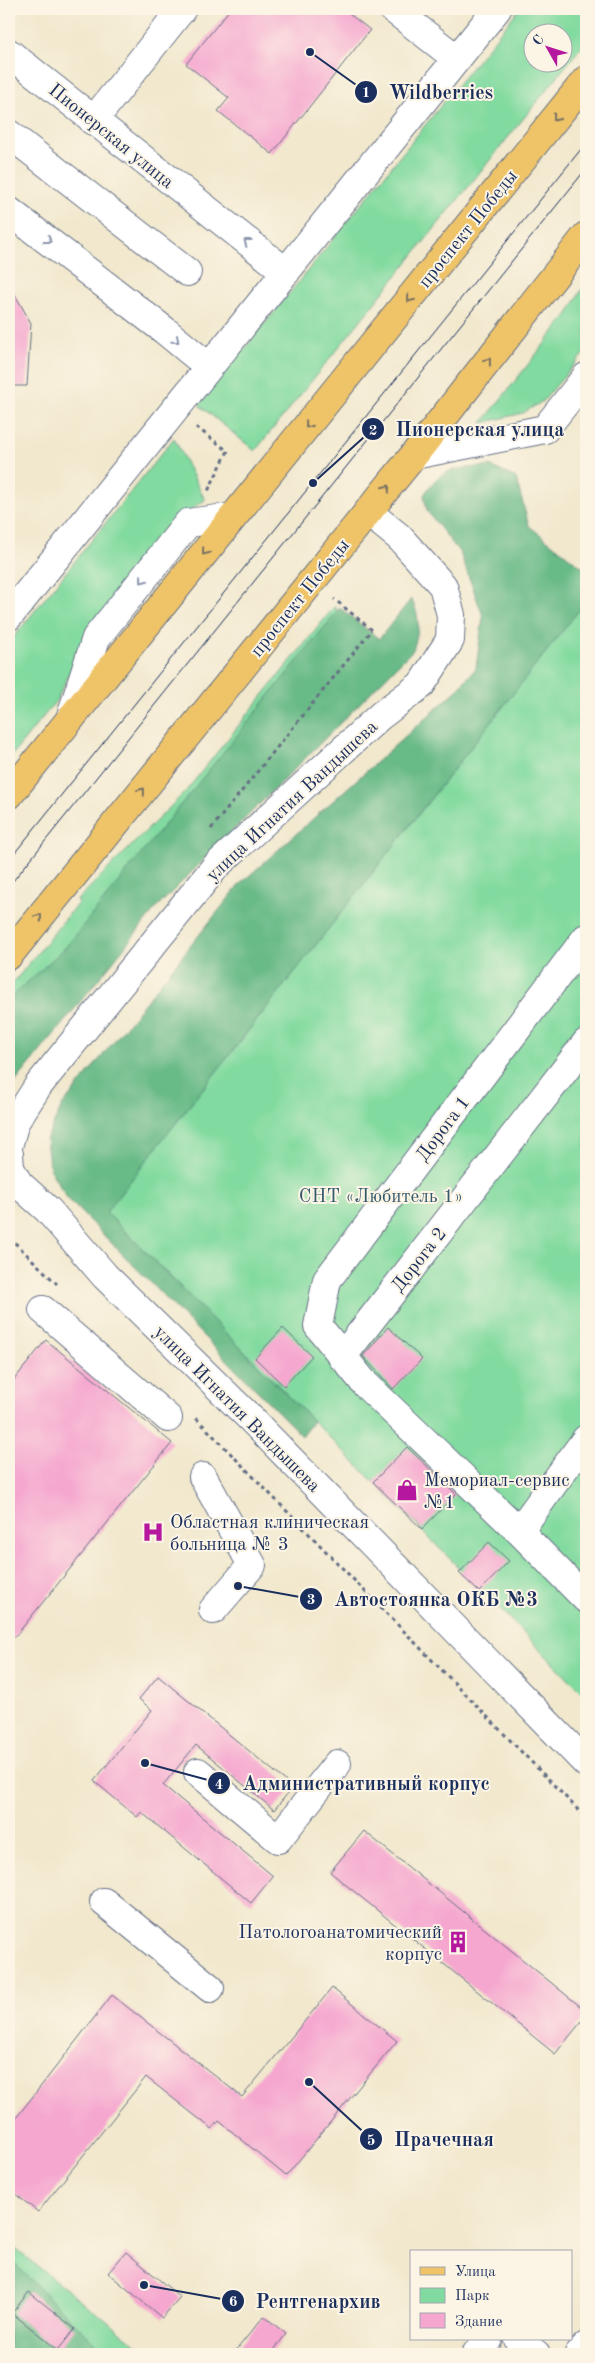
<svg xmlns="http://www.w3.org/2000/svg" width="595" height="2363" viewBox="0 0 595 2363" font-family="'Old Standard TT',serif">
<rect width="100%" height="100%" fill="#fcf5e5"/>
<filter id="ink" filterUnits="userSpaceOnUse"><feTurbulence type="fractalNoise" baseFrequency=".02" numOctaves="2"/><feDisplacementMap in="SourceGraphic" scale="10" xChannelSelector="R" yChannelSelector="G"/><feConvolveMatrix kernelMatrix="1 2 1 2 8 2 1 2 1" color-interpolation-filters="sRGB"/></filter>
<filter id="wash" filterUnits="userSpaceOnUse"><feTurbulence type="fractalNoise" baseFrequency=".0096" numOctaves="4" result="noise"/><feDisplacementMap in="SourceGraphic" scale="20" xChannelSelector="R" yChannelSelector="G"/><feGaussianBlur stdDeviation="1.12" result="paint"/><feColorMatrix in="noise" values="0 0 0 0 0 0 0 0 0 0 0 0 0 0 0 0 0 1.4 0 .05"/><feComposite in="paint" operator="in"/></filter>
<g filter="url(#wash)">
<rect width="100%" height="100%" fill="#f1e8cd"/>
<path fill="#81da9f" stroke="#4e847e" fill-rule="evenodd" d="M519,9H586V41L255,451L199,405ZM532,32H562V62H532Z
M586,282V351L543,401L523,413L482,423L568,314Z
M174,438L205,500L189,511L87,639L56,701L9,759V643Z
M586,601V1696L106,1212Z
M335,606L350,646L9,1072V988L79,902L77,900L186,791Z
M9,2244L149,2354H9Z"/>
<path fill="#68ba86" stroke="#427472" d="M490,466L516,478L529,526L586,570V601L106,1212L313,1421L302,1436L67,1198L50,1170L46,1140L62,1106L240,884L456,691L476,668L483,616L460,553L427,511L424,495C442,465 458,469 490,466Z
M411,599C421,617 419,631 413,650L157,907L9,1090V1000L11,997L65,948L340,608L379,639Z
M9,2258L106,2354H9Z"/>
<g id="blocks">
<path fill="#f5a7cf" d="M230,9H343L370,30L272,154L218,111L229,98L186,64Z
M9,284L31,323L27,386H9Z
M388,1327L422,1359L393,1389L363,1356Z
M283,1328L312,1356L284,1386L255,1358Z
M46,1340L172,1443L9,1644V1386Z
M407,1447L456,1494L422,1529L373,1482Z
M489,1542L509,1561L479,1592L459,1573Z
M158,1676L293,1787L274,1810L196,1745L163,1785L273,1876L251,1903L141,1812L137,1817L94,1781L152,1710L139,1699Z
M364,1831L586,2011V2016L555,2054L330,1872Z
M332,1988L397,2041L286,2176L219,2121L212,2129L146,2077L38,2212L9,2189V2127L112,1995L242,2097Z
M126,2252L180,2297L162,2318L108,2273Z
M29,2292L75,2329L58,2350L12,2313Z
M264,2316L286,2334L271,2354H233Z"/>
</g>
</g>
<g filter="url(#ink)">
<use href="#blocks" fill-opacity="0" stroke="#667085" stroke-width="1"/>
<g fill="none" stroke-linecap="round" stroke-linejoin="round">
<g stroke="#667085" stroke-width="30">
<path id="minor" d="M393,9L457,59
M9,53L286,272
M93,121L182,9
M9,134L187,272
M9,211L164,330L209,367
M414,455L545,429L586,377
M9,616L497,9
M70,719L96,638L188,523L233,517
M586,938L327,1280L318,1326L366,1385L519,1531L586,1599
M9,1143L15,1122L38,1086L216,866L380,716L421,685L450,640L451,615L443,586L399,537L368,512
M9,1154L10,1168L19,1184L48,1210L105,1276L250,1418L586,1763
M43,1310L168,1418
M342,1357L586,1043
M203,1477L252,1565L213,1610
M519,1531L586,1439
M198,1772L278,1839L337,1764
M104,1902L210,1988
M518,2339L536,2354
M476,2354L488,2339
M579,2354L586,2346"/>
</g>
<g stroke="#667085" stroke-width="30">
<path id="major" d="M9,795L586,80
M9,955L414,455L586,236"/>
</g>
<path stroke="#667085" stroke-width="3" stroke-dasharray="4 4" stroke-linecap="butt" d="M196,427L228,451L208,491
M211,829L372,630L334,599
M9,1237L57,1284
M196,1418L586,1818"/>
<use href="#minor" stroke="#fff" stroke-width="28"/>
<use href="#major" stroke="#efc469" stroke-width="28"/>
<path stroke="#1b2f5e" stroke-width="1" d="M9,860L586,143
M9,886L586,169"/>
</g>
<defs><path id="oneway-chevron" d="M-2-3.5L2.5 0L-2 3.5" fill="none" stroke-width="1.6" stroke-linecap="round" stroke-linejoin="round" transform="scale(1.25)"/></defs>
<g stroke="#7a7263">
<use href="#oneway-chevron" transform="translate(556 118) rotate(129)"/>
<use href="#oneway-chevron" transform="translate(410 299) rotate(129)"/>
<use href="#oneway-chevron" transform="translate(488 361) rotate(-52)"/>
<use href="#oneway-chevron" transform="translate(308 425) rotate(129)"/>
<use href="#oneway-chevron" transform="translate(387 488) rotate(-51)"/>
<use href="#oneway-chevron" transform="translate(205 552) rotate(129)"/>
<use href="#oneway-chevron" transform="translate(142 791) rotate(-51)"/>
<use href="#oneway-chevron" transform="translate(39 917) rotate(-51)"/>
</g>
<g stroke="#8d97ae">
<use href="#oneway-chevron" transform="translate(48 240) rotate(37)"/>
<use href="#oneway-chevron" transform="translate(247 242) rotate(-143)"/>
<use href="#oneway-chevron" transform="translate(176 340) rotate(41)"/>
<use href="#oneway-chevron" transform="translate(143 580) rotate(128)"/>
</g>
</g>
<defs>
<g id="shop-bare" transform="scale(1.725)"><path d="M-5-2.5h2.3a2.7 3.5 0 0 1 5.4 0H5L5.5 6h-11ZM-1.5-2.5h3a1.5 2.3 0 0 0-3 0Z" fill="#b5179e" stroke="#fcf5e5" stroke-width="2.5" paint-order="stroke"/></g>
<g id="hospital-bare" transform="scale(1.725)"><path d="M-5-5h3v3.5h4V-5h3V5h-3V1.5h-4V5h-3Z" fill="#b5179e" stroke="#fcf5e5" stroke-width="2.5" paint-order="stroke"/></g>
<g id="building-bare" transform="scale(1.725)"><path d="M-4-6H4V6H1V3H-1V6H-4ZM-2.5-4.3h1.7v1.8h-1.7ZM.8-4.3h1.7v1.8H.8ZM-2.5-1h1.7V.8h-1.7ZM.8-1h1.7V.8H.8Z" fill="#b5179e" stroke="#fcf5e5" stroke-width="2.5" paint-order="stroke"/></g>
</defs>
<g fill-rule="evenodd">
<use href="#shop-bare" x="407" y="1490"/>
<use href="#hospital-bare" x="153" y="1532"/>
<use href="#building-bare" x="458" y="1942"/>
</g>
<g text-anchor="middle" stroke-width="4" stroke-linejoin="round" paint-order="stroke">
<g font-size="19" fill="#1b2f5e" stroke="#fcf5e5">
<text transform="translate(112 135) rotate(39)" y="7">Пионерская улица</text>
<text transform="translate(467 228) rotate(-51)" y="7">проспект Победы</text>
<text transform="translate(299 597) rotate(-51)" y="7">проспект Победы</text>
<text transform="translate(291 800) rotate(-43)" y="7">улица Игнатия Вандышева</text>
<text transform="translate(442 1128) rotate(-53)" y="7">Дорога 1</text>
<text transform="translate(418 1259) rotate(-52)" y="7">Дорога 2</text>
<text transform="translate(238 1408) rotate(45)" y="7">улица Игнатия Вандышева</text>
</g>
<g font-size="19" fill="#345a6e" stroke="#fcf5e5">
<text x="381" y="1202">СНТ «Любитель 1»</text>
</g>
<g font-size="19" fill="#1b2f5e" stroke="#fcf5e5" text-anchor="start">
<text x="424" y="1486">Мемориал-сервис<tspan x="424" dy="22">№1</tspan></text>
<text x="170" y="1528">Областная клиническая<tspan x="170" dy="22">больница № 3</tspan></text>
<text x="442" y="1938" text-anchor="end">Патологоанатомический<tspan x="442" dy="22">корпус</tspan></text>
</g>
</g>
<path fill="none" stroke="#1b2f5e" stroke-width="2" d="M310 52L366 92M313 483L373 429M238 1586L311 1599M145 1763L219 1783M309 2082L371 2139M144 2285L233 2301"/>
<g fill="#1b2f5e" stroke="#fcf5e5" stroke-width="2">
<circle cx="310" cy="52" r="5"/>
<circle cx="313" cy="483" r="5"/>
<circle cx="238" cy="1586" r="5"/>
<circle cx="145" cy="1763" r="5"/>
<circle cx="309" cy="2082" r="5"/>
<circle cx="144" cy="2285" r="5"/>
<circle cx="366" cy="92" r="12"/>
<circle cx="373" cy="429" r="12"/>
<circle cx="311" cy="1599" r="12"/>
<circle cx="219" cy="1783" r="12"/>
<circle cx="371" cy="2139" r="12"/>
<circle cx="233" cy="2301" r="12"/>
</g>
<g font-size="15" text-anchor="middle" font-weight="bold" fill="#fff">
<text x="366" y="97">1</text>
<text x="373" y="435">2</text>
<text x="311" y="1604">3</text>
<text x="219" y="1789">4</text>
<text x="371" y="2145">5</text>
<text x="233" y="2306">6</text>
</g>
<g font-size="20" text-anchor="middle" font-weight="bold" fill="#1b2f5e" stroke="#fcf5e5" stroke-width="4" stroke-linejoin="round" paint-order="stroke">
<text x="441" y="99">Wildberries</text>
<text x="480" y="436">Пионерская улица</text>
<text x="436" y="1606">Автостоянка ОКБ №3</text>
<text x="366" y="1790">Административный корпус</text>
<text x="444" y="2146">Прачечная</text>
<text x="318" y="2308">Рентгенархив</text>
</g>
<rect width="595" height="2363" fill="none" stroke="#fcf5e5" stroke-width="30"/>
<rect x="410" y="2250" width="162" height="90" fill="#fcf5e5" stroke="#a2a6af"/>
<rect x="420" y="2267" width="25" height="8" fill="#efc469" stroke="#a2a6af"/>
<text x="455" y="2276" font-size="15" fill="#1b2f5e">Улица</text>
<rect x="420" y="2288" width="25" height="15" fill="#81da9f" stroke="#a2a6af"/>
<text x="455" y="2300" font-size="15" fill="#1b2f5e">Парк</text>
<rect x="420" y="2313" width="25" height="15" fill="#f5a7cf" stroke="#a2a6af"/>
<text x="455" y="2326" font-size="15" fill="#1b2f5e">Здание</text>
<g transform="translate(548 48) rotate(309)"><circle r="24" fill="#fcf5e5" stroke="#a2a6af"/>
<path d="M0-4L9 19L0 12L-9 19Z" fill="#b5179e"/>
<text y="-8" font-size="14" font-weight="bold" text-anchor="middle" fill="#1b2f5e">С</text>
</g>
</svg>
